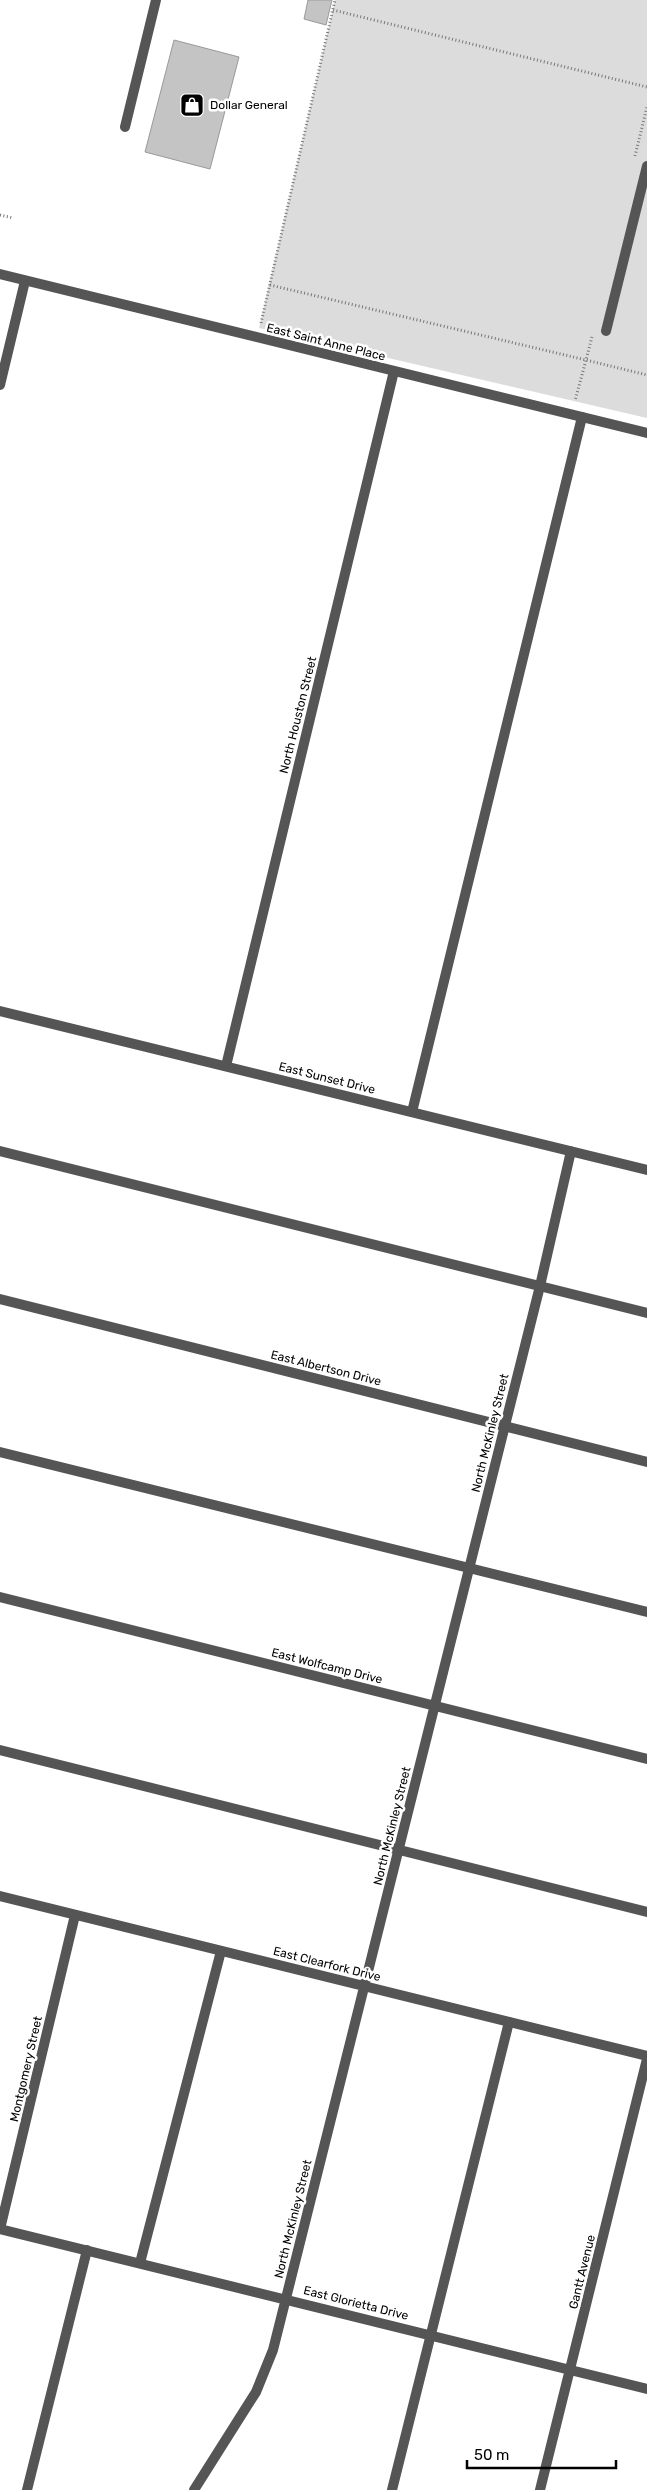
<svg xmlns="http://www.w3.org/2000/svg" width="647" height="2490" viewBox="0 0 647 2490" font-family="Rubik,sans-serif">
<rect width="100%" height="100%" fill="#fff"/>
<path fill="#dcdcdc" d="M335,0H647V418L259,328Z"/>
<path fill="#c4c4c4" stroke="#999" d="M308,0H332L326,25L304,19Z
M174,40L239,57L210,169L145,152Z"/>
<g fill="none" stroke-linecap="round" stroke-linejoin="round">
<path stroke="#777" stroke-width="3" stroke-dasharray="1 2.5" stroke-linecap="butt" d="M333,10L647,87
M635,156L647,107
M0,215L13,218
M270,285L586,360L575,401
M261,323L335,0
M592,337L586,360L647,375"/>
<path stroke="#555" stroke-width="10" d="M125,127L156,0
M606,331L647,166
M0,385L25,281
M412,1112L582,417
M0,1151L647,1313
M0,1452L647,1612
M0,1750L647,1912
M140,2263L221,1951
M27,2490L87,2250
M392,2490L509,2022"/>
<path stroke="#555" stroke-width="10" d="M0,274L647,433
M0,1011L647,1170
M226,1066L394,371
M0,1299L647,1462
M0,1597L647,1759
M0,1896L647,2056
M0,2229L647,2389
M0,2229L75,1915
M194,2490L256,2392L273,2350L540,1286L571,1151
M540,2490L647,2059"/>
</g>
<defs>
<g id="shop-square" transform="scale(1.25)"><rect x="-9" y="-9" width="18" height="18" rx="4" fill="#000" stroke="#fff"/><path d="M-5-2.5h2.3a2.7 3.5 0 0 1 5.4 0H5L5.5 6h-11ZM-1.5-2.5h3a1.5 2.3 0 0 0-3 0Z" fill="#fff"/></g>
</defs>
<g fill-rule="evenodd">
<use href="#shop-square" x="192" y="105"/>
</g>
<g text-anchor="middle" stroke-width="5" stroke-linejoin="round" paint-order="stroke">
<g font-size="12" fill="#000" stroke="#fff" text-anchor="start">
<text x="210" y="109">Dollar General</text>
</g>
<g font-size="12" fill="#000" stroke="#fff">
<text transform="translate(326 342) rotate(14)" y="4">East Saint Anne Place</text>
<text transform="translate(298 715) rotate(-76)" y="4">North Houston Street</text>
<text transform="translate(327 1078) rotate(14)" y="4">East Sunset Drive</text>
<text transform="translate(326 1368) rotate(14)" y="4">East Albertson Drive</text>
<text transform="translate(490 1433) rotate(-76)" y="4">North McKinley Street</text>
<text transform="translate(327 1666) rotate(14)" y="4">East Wolfcamp Drive</text>
<text transform="translate(392 1826) rotate(-76)" y="4">North McKinley Street</text>
<text transform="translate(327 1964) rotate(14)" y="4">East Clearfork Drive</text>
<text transform="translate(26 2069) rotate(-77)" y="4">Montgomery Street</text>
<text transform="translate(293 2219) rotate(-76)" y="4">North McKinley Street</text>
<text transform="translate(582 2272) rotate(-76)" y="4">Gantt Avenue</text>
<text transform="translate(356 2303) rotate(14)" y="4">East Glorietta Drive</text>
</g>
</g>
<path d="M467 2460v8h149v-8" fill="none" stroke="#000000" stroke-width="2.5"/>
<text x="474" y="2460" font-size="15" fill="#000000" stroke="#ffffff" stroke-width="4" paint-order="stroke">50 m</text>
</svg>
